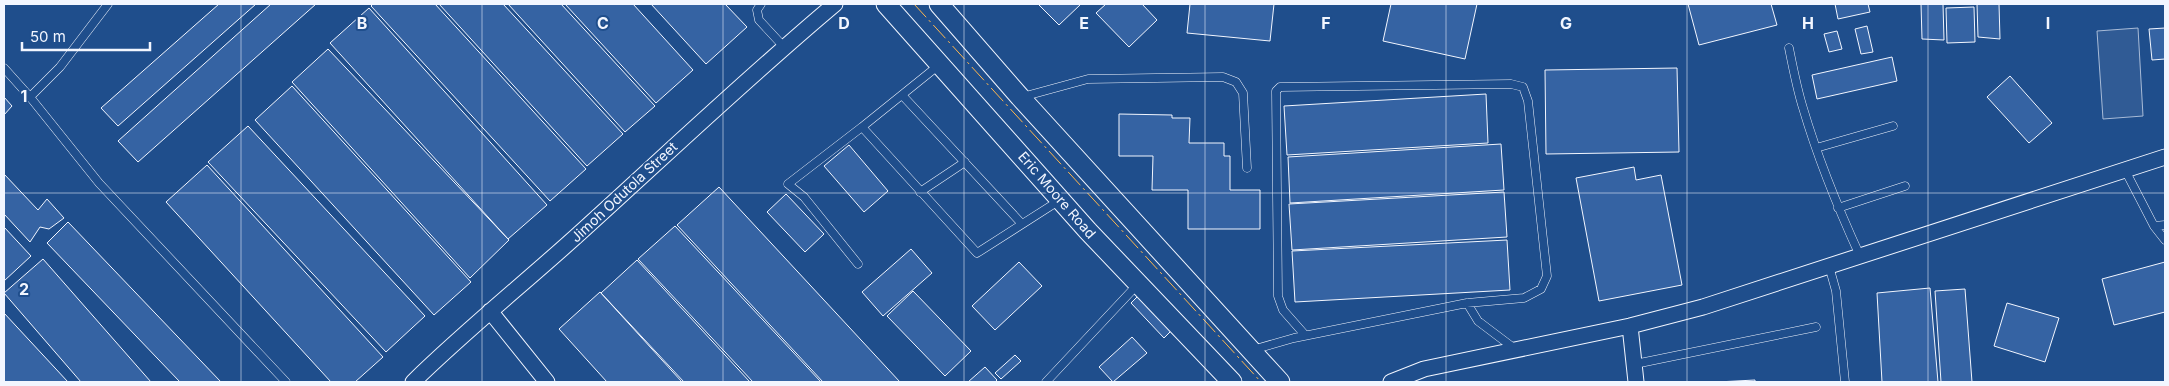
<svg xmlns="http://www.w3.org/2000/svg" width="2169" height="386" viewBox="0 0 2169 386" font-family="Inter,sans-serif">
<rect width="100%" height="100%" fill="#1f4e8c"/>
<path fill="#305b95" stroke="#a8bbd7" d="M2138,28L2143,116L2103,119L2097,31Z"/>
<path fill="#3563a3" stroke="#f2f6ff" d="M219,4H256L118,126L101,108Z
M271,4H316L138,162L118,141Z
M373,4H435L586,169L550,201L371,6Z
M439,4H503L623,134L587,166Z
M508,4H561L655,106L625,132Z
M565,4H633L693,70L656,103Z
M651,4H725L747,27L706,64Z
M1038,4H1081L1059,25Z
M1106,4H1142L1157,20L1129,47L1096,13Z
M1190,4H1274L1270,41L1187,33Z
M1391,4H1477L1465,59L1383,41Z
M1688,4H1771L1777,25L1699,45Z
M1835,4H1868L1870,12L1838,19Z
M1921,4H1943L1944,40L1922,39Z
M1977,4H1999L2000,39L1978,37Z
M1974,7L1975,42L1947,43L1946,8Z
M369,8L547,205L508,239L330,43Z
M1867,26L1873,52L1861,54L1855,29Z
M2165,28V59L2152,60L2149,29Z
M1837,31L1842,49L1829,52L1824,34Z
M328,49L509,240L470,278L292,82Z
M1892,57L1897,81L1817,99L1812,75Z
M1677,68L1679,152L1546,154L1545,70Z
M2010,76L2052,123L2029,143L1987,97Z
M292,86L471,282L434,315L255,120Z
M1486,94L1488,143L1287,155L1284,106Z
M4,97L12,106L4,115Z
M1119,114L1172,115V118H1190L1189,143H1224V156H1230V190H1260V229H1188V190H1152L1153,156H1119Z
M248,126L425,316L386,352L208,162Z
M1501,144L1504,190L1290,203L1288,157Z
M849,145L888,191L864,212L824,166Z
M207,165L383,357L355,382H331L166,202Z
M1634,167L1636,180L1661,175L1682,285L1599,301L1576,178Z
M4,174L38,210L47,199L64,218L49,229L40,227L30,242L4,214Z
M719,187L836,313L900,382H823L677,225Z
M1504,192L1507,237L1292,250L1289,204Z
M786,194L824,234L805,252L767,212Z
M68,222L221,382H180L47,243Z
M675,226L821,382H753L638,259Z
M4,227L31,256L4,281Z
M1507,240L1510,290L1295,302L1292,251Z
M911,249L932,273L883,316L862,292Z
M43,259L151,382H81L4,293Z
M637,260L750,382H684L601,293Z
M1019,262L1042,286L995,330L972,306Z
M2165,262V312L2114,325L2102,279Z
M1930,288L1938,382H1882L1877,293Z
M1965,289L1972,382H1941L1935,291Z
M913,291L971,351L945,376L887,316Z
M600,292L682,382H607L559,329Z
M1140,294L1173,329L1164,338L1131,303Z
M2007,303L2059,318L2045,362L1994,346Z
M4,313L68,382H4Z
M1132,337L1147,353L1113,382L1099,367Z
M1015,355L1021,361L1001,379L995,373Z
M985,367L997,380L995,382H968Z
M1755,380V382H1717Z"/>
<g fill="none" stroke-linecap="round" stroke-linejoin="round">
<g stroke="#f2f6ff" stroke-width="9">
<path id="service" d="M761,4L757,10L759,20L784,47
M1789,48C1793,68 1797,89 1803,108C1818,159 1838,208 1860,256
M939,65L862,127L977,253L1060,200
M4,68L30,97L99,183L286,382
M902,95L1022,224
M30,97L60,67L108,4
M1022,97L1088,79L1223,77L1236,82L1243,93L1247,168
M1816,148L1893,126
M2125,170L2154,226L2165,240
M920,192L965,162
M1838,208L1905,186
M2154,226L2165,225
M858,264L804,197L788,184L862,127
M1829,266L1836,291L1845,382
M1467,303L1478,321L1515,349
M1252,350L1294,338L1467,303L1524,298L1541,289L1547,276L1528,101L1523,87L1511,84L1280,87L1276,91L1278,296L1283,310L1305,335
M1635,364L1816,327
M1046,382L1138,284"/>
</g>
<g stroke="#f2f6ff" stroke-width="17">
<path id="minor" d="M490,311L547,382
M1630,326L1636,382
M413,382C467,329 526,282 582,231C666,155 748,77 835,4
M1391,382L1424,369L1630,326L1703,307L2165,157"/>
</g>
<g stroke="#f2f6ff" stroke-width="21">
<path id="tertiary" d="M886,4L1088,231L1232,382
M939,4L1020,97L1280,382"/>
</g>
<use href="#service" stroke="#1f4e8c" stroke-width="8"/>
<use href="#minor" stroke="#1f4e8c" stroke-width="15"/>
<use href="#tertiary" stroke="#1f4e8c" stroke-width="19"/>
<path stroke="#ffb74d" stroke-width="1" stroke-dasharray="18 4 2.5 4" stroke-linecap="butt" d="M914,4L1261,382"/>
</g>
<path fill="none" stroke="#f2f6ff" stroke-width="1" stroke-opacity="0.55" d="M241,4V382M482,4V382M723,4V382M964,4V382M1205,4V382M1446,4V382M1687,4V382M1928,4V382M4,193H2165"/>
<g text-anchor="middle" stroke-width="4" stroke-linejoin="round" paint-order="stroke">
<g font-size="14" fill="#f2f6ff" stroke="#1f4e8c">
<text transform="translate(624 192) rotate(-43)" y="5">Jimoh Odutola Street</text>
<text transform="translate(1057 195) rotate(49)" y="5">Eric Moore Road</text>
</g>
</g>
<g font-size="16" text-anchor="middle" font-weight="bold" fill="#f2f6ff" stroke="#1f4e8c" stroke-width="4" stroke-linejoin="round" paint-order="stroke">
<text x="362" y="29">B</text>
<text x="603" y="29">C</text>
<text x="844" y="29">D</text>
<text x="1084" y="29">E</text>
<text x="1326" y="29">F</text>
<text x="1566" y="29">G</text>
<text x="1808" y="29">H</text>
<text x="2048" y="29">I</text>
<text x="24" y="102">1</text>
<text x="24" y="295">2</text>
</g>
<rect width="2169" height="386" fill="none" stroke="#f2f6ff" stroke-width="10"/>
<path d="M22 42v8h128v-8" fill="none" stroke="#f2f6ff" stroke-width="2.5"/>
<text x="30" y="42" font-size="15" fill="#f2f6ff" stroke="#1f4e8c" stroke-width="4" paint-order="stroke">50 m</text>
</svg>
